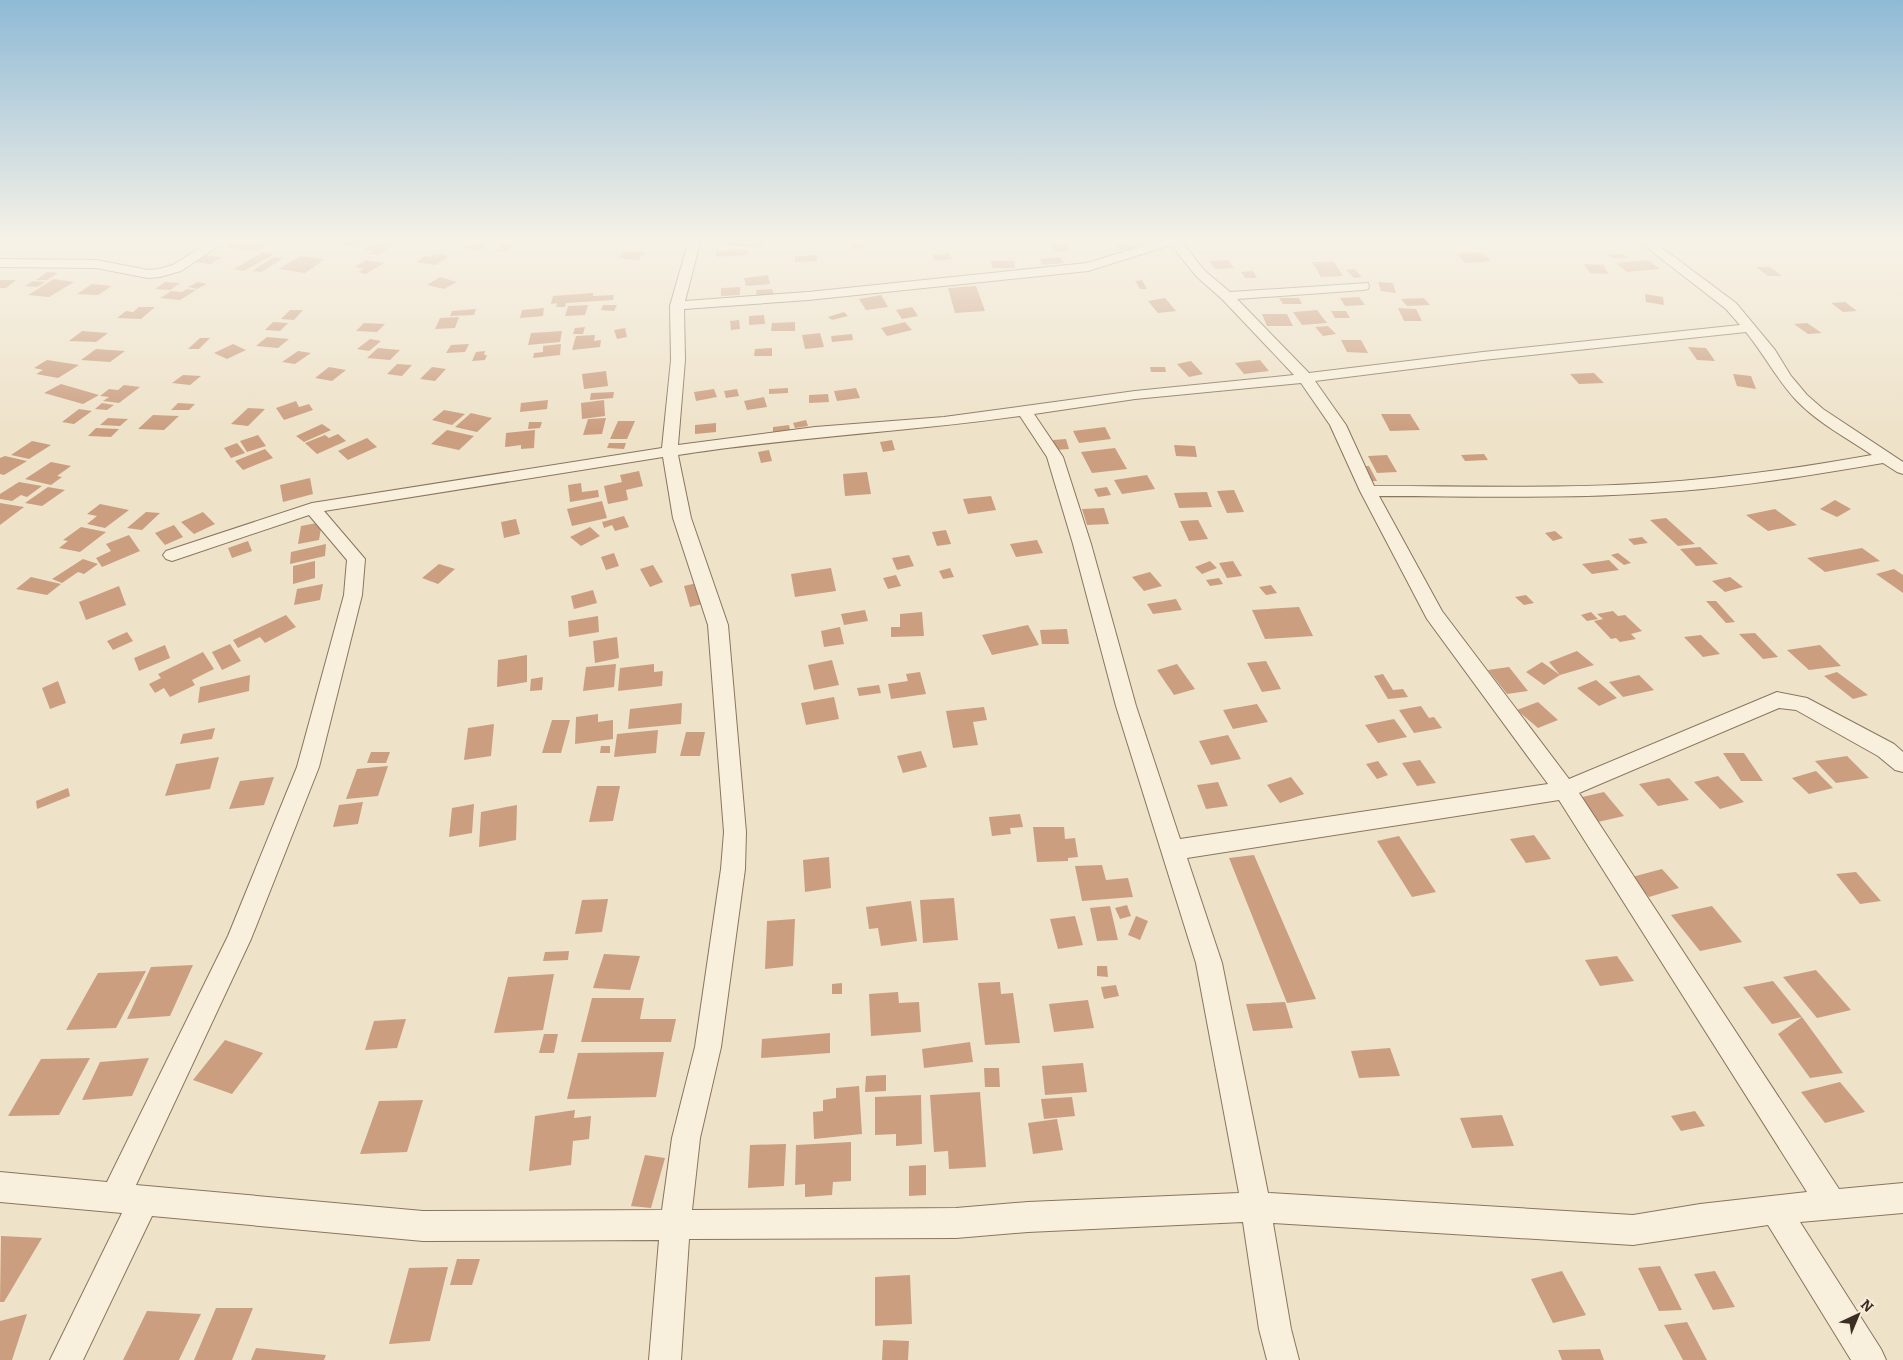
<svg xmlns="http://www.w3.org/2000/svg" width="1903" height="1360" viewBox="0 0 1903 1360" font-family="Bitter,serif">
<rect width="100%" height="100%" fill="#eee2c9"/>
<path fill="#cb9e80" d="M237,239H244L271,242L258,251L225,247Z
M351,239H367L356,247L343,245Z
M442,239H459L450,246L436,243Z
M486,239H496L479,250L463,248L472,241L482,242Z
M713,239H767L761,248L709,244Z
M1046,239H1062L1071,250L1056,252Z
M506,241L517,242L506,252L495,251Z
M375,242L393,245L379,255L369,254L373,251L364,250Z
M852,242H865L863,249H850Z
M1131,242L1136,248L1120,250L1116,244Z
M747,249L748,255L716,257V251Z
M625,251L646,252L638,260L618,258Z
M263,252L274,254L244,271L234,269Z
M1481,252L1491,261L1466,263L1456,254Z
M435,253L449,256L436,265L416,262L425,256L430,257Z
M949,253L952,259L935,261L932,255Z
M1607,254H1623L1628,258H1611Z
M204,255L222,257L211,264L193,262Z
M817,255V261L795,262V256Z
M300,256L325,259L305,273L279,269Z
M274,257L283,258L262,272L252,271Z
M1060,257L1064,263L1043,265L1039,259Z
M366,260L384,263L366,274L358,272L364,269L355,267Z
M1228,260L1234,268L1215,269L1209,261Z
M1648,260L1660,269L1627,272L1616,263Z
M991,261H1014L1015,268H992Z
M1312,262H1334L1343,276L1321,277Z
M1584,264L1603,265L1609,274L1590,273Z
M1756,267H1770L1782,276H1768Z
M1354,269L1362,277L1354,278L1346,270Z
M1253,271L1257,278H1245L1241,272Z
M47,272L58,273L47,280H36Z
M768,275L770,284L746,286L744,278Z
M440,277L457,282L444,289L427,285Z
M54,279L74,282L49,297L28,295Z
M0,280H16L6,288H0Z
M1142,280L1147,289H1140L1135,281Z
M33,281L45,282L37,287L25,286Z
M165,282L180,283L170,290L155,289Z
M198,282L207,284L197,289L188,287Z
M1378,282L1393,283L1396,293L1381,291Z
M92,284L112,286L98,295L77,294Z
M976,286L985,311L955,313L948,288Z
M740,287V295L721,296V288Z
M187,289L196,290L180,300L160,298L171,291L182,292Z
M772,289L774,295L757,297L756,290Z
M593,293V296L614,295L613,300L566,303L565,307H556L557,303L551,304L553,296Z
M1645,294L1663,297L1664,305L1646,302Z
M881,295L888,307L866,310L859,299Z
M1359,297L1365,305L1345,306L1340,298Z
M1165,298L1176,311L1158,313L1148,301Z
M1279,298H1299L1302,304H1283Z
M1424,298L1430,305L1407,306L1401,299Z
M1845,302L1857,311L1843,312L1831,303Z
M588,305L585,315L565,316L568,306Z
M603,305H617L614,311L601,310Z
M139,307H155L141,319L117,318L126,311L133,312Z
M912,307L918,316L902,319L896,310Z
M544,308L543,316L520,318L522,310Z
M1398,308L1416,309L1422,321H1404Z
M476,309L474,315L450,316L452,311Z
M290,310H303L294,320L281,319Z
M1317,310L1327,323L1302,325L1293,312Z
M1331,311H1346L1350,318H1335Z
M844,312L848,316L832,320L828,317Z
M1262,314H1287L1293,326H1267Z
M764,315L765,324L749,325V316Z
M459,317L455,328L435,329L440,318Z
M739,320L740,329L731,330L730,321Z
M273,322L288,323L280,331L265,330Z
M795,322V331H771L772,323Z
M905,322L912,330L887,336L881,328Z
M364,323L385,324L377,332L356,331Z
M1807,323L1822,333L1808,334L1794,324Z
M1328,326L1336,334L1323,336L1315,327Z
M585,327L583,334H573L575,328Z
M625,328L627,337L617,339L614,330Z
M82,331L108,333L96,342L69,341Z
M562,331L560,342L528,345L531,333Z
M820,333L824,347L805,349L802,335Z
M852,334L853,340L832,342L831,336Z
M595,335L594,341L601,340L600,347L572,350L576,336Z
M267,337L289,339L278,348L256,346Z
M200,338H210L199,349H188Z
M370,339L381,341L369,351L357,349Z
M1341,340H1361L1368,353L1347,352Z
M233,344L246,350L227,359L214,353Z
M469,344L465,352L446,353L451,345Z
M561,344L560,355L533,358L534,353L543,352V346Z
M1688,347L1706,348L1715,361L1697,360Z
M378,348L400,350L390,360L367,358Z
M772,348V356H754L755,349Z
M96,349L125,351L110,362L81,360Z
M298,351L311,353L295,364L282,362Z
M485,351L484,355H477H487L485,360L472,361L476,352Z
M47,360L79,365L58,378L36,374L43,370L34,368Z
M1260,360L1269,371L1244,374L1235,363Z
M1191,361L1203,374L1189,377L1177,364Z
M397,364L412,365L402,376L387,374Z
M329,367L346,370L332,381L315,378Z
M432,367L446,369L435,381L420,379Z
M1150,367H1165L1166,372H1151Z
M606,371L608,386L584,389L582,374Z
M1594,373L1604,383L1579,384L1570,374Z
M1733,374L1751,376L1756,389L1737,386Z
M183,375L201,376L190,385L172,383Z
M61,384L99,395L83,404L44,393Z
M124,385L140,387L119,403L103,401L109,397L100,396L109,389L118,390Z
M788,388V393L769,394V389Z
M856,388L860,398L837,401L834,391Z
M714,389L717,397L696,401L694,392Z
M737,389L739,396L726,398L724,391Z
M614,392L613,398L590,400L591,393Z
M828,394L829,402L809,403V395Z
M764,397L767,407L747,410L744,401Z
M548,400L547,409L520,412L521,403Z
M604,400L605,416L582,419L581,403Z
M296,401L299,407L309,404L313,410L284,420L276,408Z
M102,403L114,405L107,410L95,409Z
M178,403L195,404L189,410H171Z
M248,408L265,409L248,426L231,424Z
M79,409L92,411L74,424L62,422Z
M444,410L465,414L452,425L432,420Z
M471,413L492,418L477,432L455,427Z
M1381,414H1410L1420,430L1390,431Z
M153,415L179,416L164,430L138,429Z
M108,418L128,419L120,426L100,425Z
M606,418L602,434L583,435L588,419Z
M806,420L808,426L795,428L793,423Z
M618,421H635L627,439H610Z
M529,422H542L540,428L528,429Z
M716,423V432L695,434V425Z
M322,424L331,430L304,442L296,436Z
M789,425L790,430L773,432V427Z
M1105,427L1111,439L1079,443L1073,431Z
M96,428L119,429L111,437L88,436Z
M447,430L474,436L459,450L431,444Z
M535,430L534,448L521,449V445L505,447L506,433Z
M338,434L346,441L317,454L305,443L325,435L329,438Z
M258,435L266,446L247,452L240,441Z
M367,438L377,447L348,460L338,451Z
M1066,439L1069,449L1056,450L1053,440Z
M892,440L895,450L883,452L880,442Z
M32,441L51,445L29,459L11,455Z
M237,443L245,453L231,458L224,448Z
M609,443H626L624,449L607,448Z
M1174,445L1195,446L1197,457L1176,456Z
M1115,448L1127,469L1092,473L1081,452Z
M265,449L273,458L243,470L235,461Z
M769,450L772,461L761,463L758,452Z
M1484,454L1488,460L1465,461L1461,455Z
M1387,455L1397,472L1377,473L1368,456Z
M5,456L27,461L4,475L0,474V458Z
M51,462L71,466L57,476L62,477L51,485L25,479Z
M1360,466H1369L1377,481H1368Z
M639,471L643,486L626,490L628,500L608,504L604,486L622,482L620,475Z
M867,472L871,494L845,496L843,474Z
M1147,475L1155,489L1122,494L1114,480Z
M310,478L313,494L283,502L280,485Z
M19,482L42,486L27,497L21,495L12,501L0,499V494Z
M581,483L582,492L598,490L599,497L570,502L568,485Z
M48,487L65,490L42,506L25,503Z
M1107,487L1111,495L1098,497L1094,489Z
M1234,490L1244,512L1227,513L1217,491Z
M1207,492L1212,507L1179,508L1174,493Z
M991,496L996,510L968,514L963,499Z
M1835,500L1851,509L1837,517L1820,509Z
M602,501L607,518L572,526L567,509Z
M0,503L24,507L0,525Z
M100,504L129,510L105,528L87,524L97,516L87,514Z
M1104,508L1109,524L1087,525L1082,509Z
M1775,509L1797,525L1768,531L1746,515Z
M146,512L160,513L142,530L127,528Z
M203,512L215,524L194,534L181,522Z
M624,516L629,527L615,531L612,525L604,528L602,522Z
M1666,518L1695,544L1678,546L1650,520Z
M516,519L520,534L504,538L501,522Z
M1198,520L1208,539L1189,541L1180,521Z
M322,522L319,540L298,544L301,526Z
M174,525L183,537L165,545L155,533Z
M81,527L106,532L80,552L59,548L68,541L63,540Z
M590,527L600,536L581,546L570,537Z
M946,530L951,544L937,546L932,532Z
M1555,531L1563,538L1553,541L1545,533Z
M129,535L140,551L102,567L96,558L111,551L106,544Z
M1642,537L1648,543L1634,545L1628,539Z
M1037,540L1043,553L1016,557L1010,544Z
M248,541L252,551L232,558L228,548Z
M326,544L325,556L290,564L291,552Z
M1700,547L1718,564L1696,566L1680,549Z
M1862,548L1880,561L1825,572L1807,558Z
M614,553L619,566L606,570L601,557Z
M1618,553L1631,563L1624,565L1611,555Z
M909,555L914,566L897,570L892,558Z
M83,559L98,564L84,574L78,572L62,583L52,579Z
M1609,560L1619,570L1592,574L1582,564Z
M315,561V578L293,584V566Z
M1210,561L1217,568L1202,574L1195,567Z
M1233,561L1242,576L1227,578L1219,563Z
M439,564L455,569L438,584L422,578Z
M653,565L663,582L650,587L640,569Z
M831,568L836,591L795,597L791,574Z
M950,568L954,577L943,579L939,571Z
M1894,569L1903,575V593L1876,574Z
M1150,572L1162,586L1144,591L1132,577Z
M896,575L901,586L888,589L883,578Z
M31,577L61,584L47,595L16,589Z
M1730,577L1743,587L1725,592L1712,581Z
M1219,578L1223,584L1210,586L1206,580Z
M701,582L706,603L690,607L684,586Z
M323,584L320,600L294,605L297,589Z
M1271,585L1277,593L1266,595L1259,587Z
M119,586L126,605L86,620L79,602Z
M593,590L597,603L574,609L571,596Z
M1526,595L1534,603L1524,605L1515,597Z
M1176,599L1182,610L1153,614L1147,604Z
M1706,601H1716L1735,622L1726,623Z
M1299,607L1313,636L1265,639L1252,610Z
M865,610L868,621L844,625L841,614Z
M1613,611L1618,616L1625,615L1642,631L1631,634L1636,639L1620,642L1616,638L1611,639L1594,621L1603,619L1597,614Z
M922,612L924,636L891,637V627H900V614Z
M1591,612L1598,619L1587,621L1581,615Z
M286,615L296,627L265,643L260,637L238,648L233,640Z
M598,616L599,632L569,637L568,621Z
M1028,625L1039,645L992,655L982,635Z
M840,627L844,644L824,647L821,631Z
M1067,629L1069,644H1042L1040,630Z
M127,632L133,641L113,650L107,641Z
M1755,633L1778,657L1763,659L1739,634Z
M1701,635L1720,654L1703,657L1684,637Z
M617,637L619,658L595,663L593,641Z
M230,644L241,661L222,670L212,652Z
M165,645L170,658L139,671L134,658Z
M1820,645L1841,666L1809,670L1787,650Z
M1577,651L1594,665L1560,675L1544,685L1526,672L1542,662L1560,675L1549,662Z
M203,652L214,669L192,680L195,685L170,697L164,688L155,693L149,684L161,678L158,674Z
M527,655V682L497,687L498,660Z
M832,660L839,685L814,690L808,665Z
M1266,661L1281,689L1262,692L1247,663Z
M616,664L614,687L583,691L586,667Z
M654,664V672L663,671L662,686L618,691L620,668Z
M1177,664L1195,689L1174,695L1157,670Z
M1509,667L1528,691L1507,694L1488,670Z
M920,672L926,694L891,699L888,684L908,681L906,674Z
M1837,672L1868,695L1853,699L1824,676Z
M1383,674L1393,690L1403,689L1408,697L1388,699L1374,676Z
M250,675L249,691L198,703L200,687Z
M1639,675L1654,690L1623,697L1609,682Z
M543,677L542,690L530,691L531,679Z
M1596,680L1617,698L1599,706L1577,688Z
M58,681L66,703L50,709L42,688Z
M879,685L881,693L859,696L857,688Z
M834,697L839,719L806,725L801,703Z
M1538,702L1558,720L1538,728L1517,710Z
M682,703L681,724L628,729L630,709Z
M1257,704L1268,722L1233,729L1223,710Z
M1421,706L1429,718L1434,717L1442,728L1414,733L1399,710Z
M984,707L987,720L973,722L978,745L953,748L946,711Z
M598,714V722L613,720V739L575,744L576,717Z
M1394,719L1407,737L1378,743L1365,725Z
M552,720H570L561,753H542Z
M494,724L491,756L464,760L468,728Z
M215,728L212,739L180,744L183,734Z
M658,730L656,753L614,757L617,734Z
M686,732H705L700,756H680Z
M1228,735L1241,759L1211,765L1199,741Z
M601,746H610V753H600Z
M921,751L927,767L903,773L897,756Z
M371,752H390L386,763H367Z
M1723,753H1744L1763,781H1741Z
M1847,756L1869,778L1836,783L1815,761Z
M219,757L210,789L165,796L176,764Z
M1420,760L1436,783L1417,786L1402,763Z
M1378,761L1388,775L1377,779L1366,764Z
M388,766L378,796L346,799L357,769Z
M1816,771L1833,788L1809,794L1792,778Z
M1718,776L1744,802L1720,809L1694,782Z
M274,777L264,805L229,809L240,781Z
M1291,777L1304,794L1280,803L1267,785Z
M1669,778L1689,800L1658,806L1639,784Z
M1218,782L1228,806L1206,809L1197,785Z
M597,786H620L613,821L589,822Z
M68,788L70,796L37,809L36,801Z
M1604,792L1624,816L1598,822L1578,798Z
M363,802L358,824L333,827L339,805Z
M474,804L472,833L449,837L452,808Z
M517,805L516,840L479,847L481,812Z
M1020,814L1023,827L1010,828L1011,834L992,836L989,817Z
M1033,827H1064L1065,839L1075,838L1078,857L1068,858V861L1037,862Z
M1534,835L1551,859L1526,863L1510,839Z
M1399,836L1436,892L1412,897L1377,841Z
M1254,855L1316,999L1287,1003L1229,858Z
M829,857L831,888L805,892L803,860Z
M1102,865L1106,880L1128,878L1133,897L1082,901L1075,866Z
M1662,869L1679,888L1649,897L1632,877Z
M1856,872L1881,901L1860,904L1836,874Z
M954,898L958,940L923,943L920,900Z
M608,899L602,932L575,934L582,900Z
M911,901L917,941L881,946L878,928L869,929L866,907Z
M1127,905L1131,916L1120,919L1115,908Z
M1110,906L1118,940L1097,941L1090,908Z
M1712,906L1742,942L1700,951L1671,915Z
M1075,916L1083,945L1058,949L1050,919Z
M1136,916L1148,921L1140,940L1128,935Z
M795,919L793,966L765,969L767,921Z
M569,951L568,960L543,961L545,952Z
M604,954L640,956L630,990L593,988Z
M1617,956L1634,981L1600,986L1585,960Z
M193,965L170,1016L127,1019L151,967Z
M1097,966H1107L1108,977L1097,976Z
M1816,970L1851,1010L1817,1018L1783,977Z
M146,971L116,1028L66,1030L98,973Z
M554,974L543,1030L494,1033L508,977Z
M1773,981L1802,1017L1843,1073L1810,1078L1778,1034L1802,1017L1772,1024L1743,987Z
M1000,982L1001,994L1013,993L1020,1043L985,1045L978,983Z
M842,983V994H832V984Z
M1116,985L1119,996L1104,999L1101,987Z
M898,992L899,1003L919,1002L921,1032L871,1036L869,994Z
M592,998H644L640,1019H676L671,1042H581Z
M1088,1000L1094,1028L1054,1032L1049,1004Z
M1285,1002L1293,1028L1253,1031L1246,1004Z
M406,1019L397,1048L365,1050L374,1021Z
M830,1033V1053L761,1058L762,1039Z
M544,1034H558L554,1053H539Z
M225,1040L263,1053L232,1094L193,1080Z
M970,1042L973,1062L924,1068L922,1049Z
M1390,1048L1400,1076L1359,1078L1351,1051Z
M664,1052L656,1097L567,1099L578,1053Z
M90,1058L59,1115L8,1116L41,1059Z
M149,1058L132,1096L82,1100L100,1062Z
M1083,1063L1087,1092L1045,1095L1042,1066Z
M984,1068H999L1000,1087H985Z
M886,1075V1091L865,1092L866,1076Z
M1840,1082L1865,1112L1825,1123L1801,1092Z
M859,1086L862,1134L814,1139L813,1112L823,1111V1100L836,1098V1088Z
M980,1092L986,1167L949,1169L948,1151L934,1152L930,1095Z
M921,1095L922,1144L896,1146V1134L875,1135V1097Z
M1072,1097L1075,1116L1044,1119L1041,1099Z
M423,1100L407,1152L360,1154L379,1101Z
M575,1110L574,1118L591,1116L589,1139L573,1141L571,1165L529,1171L535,1116Z
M1695,1111L1705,1126L1681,1131L1671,1116Z
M1502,1115L1514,1146L1472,1148L1460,1118Z
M1057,1119L1063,1150L1033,1154L1028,1123Z
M851,1142V1181L833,1182L832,1195L805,1197V1184L795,1185L796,1145Z
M786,1144L784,1186L748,1188L750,1145Z
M645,1155L665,1158L651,1208L631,1206Z
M926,1165V1195L909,1196V1166Z
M1,1236L42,1238L4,1302H0Z
M457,1259H480L472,1285H450Z
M1660,1266L1682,1310L1659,1311L1638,1268Z
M448,1267L430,1341L389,1344L409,1268Z
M1562,1271L1586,1315L1553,1323L1531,1279Z
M1715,1271L1735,1307L1713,1310L1694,1274Z
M910,1275L912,1324L875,1326V1277Z
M216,1308H253L232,1360H194Z
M147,1311L201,1314L179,1360H123Z
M27,1314L12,1360H0V1321Z
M1687,1322L1707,1360H1683L1664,1325Z
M883,1340L909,1341L908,1360H882Z
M256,1348L326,1355L324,1360H251Z
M1600,1349L1604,1360H1562L1558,1350Z"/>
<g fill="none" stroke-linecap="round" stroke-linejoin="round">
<g stroke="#8a755e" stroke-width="2">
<path id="minor" d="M214,239H229L181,271L160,277L148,278L96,268L0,267V259L96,260L148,270L159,269L173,265Z
M689,239H701L685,301L808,292L1087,263L1166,239H1179L1205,271L1230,292L1368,283L1369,286L1368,289L1363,290L1237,299L1309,373L1483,352L1740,325L1726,309L1636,239H1650L1736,303L1775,350L1791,376L1807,395L1823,409L1903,462V474L1897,472L1883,463C1806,476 1729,489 1651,493C1561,499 1470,496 1379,496L1442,611L1569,779L1777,692L1807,698L1894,744L1903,752V772L1895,770L1878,756L1796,710L1779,708L1579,793L1839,1189L1903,1183V1213L1800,1222L1881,1349L1886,1360H1851L1768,1225L1633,1245L1273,1223L1291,1329L1299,1360H1267L1259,1329L1243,1222L1028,1232L956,1238L689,1239L681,1360H649L659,1240L423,1241L152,1216L83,1360H50L122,1213L0,1202V1172L107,1182L228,936L297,767L344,595L347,560L309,515L178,559L172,561L166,559L163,555L166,551L312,503L662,448L671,360L670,306ZM1171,245L1197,277L1222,299L1294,375L1135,391L944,417L815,427L678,445L685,360L684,309L808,300L1088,271ZM1746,332C1764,354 1777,380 1797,401C1818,423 1847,438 1872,455C1800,468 1727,478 1654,483C1561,489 1467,486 1374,486L1346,425L1315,381L1483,360ZM1301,383L1330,425L1360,491L1427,619L1548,784L1180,839L1136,706L1091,544L1063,457L1034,414L1135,399ZM1020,416L1047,457L1073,544L1116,706L1196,963L1239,1193L1028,1202L956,1208L692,1210L700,1138L721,1047L745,869L746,832L728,625L691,518L678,455C792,437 907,432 1020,416ZM663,457L673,518L708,625L724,832L721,869L695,1047L672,1138L662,1210L423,1211L136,1185L251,939L319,767L362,595L365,559L324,511ZM1559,800L1807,1192L1700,1204L1633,1215L1268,1193L1222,963L1187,858Z"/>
</g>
<use href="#minor" fill="#f8f0dc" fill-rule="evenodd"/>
</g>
<linearGradient id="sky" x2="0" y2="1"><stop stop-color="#8fbad6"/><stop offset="0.56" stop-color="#f7f2e7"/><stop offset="1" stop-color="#f7f2e7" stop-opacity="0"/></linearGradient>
<rect width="1903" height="430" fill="url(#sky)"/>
<g transform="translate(1858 1315) rotate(44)" stroke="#f5edd8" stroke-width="4" paint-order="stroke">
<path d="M0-4L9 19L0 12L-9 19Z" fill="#3b2d21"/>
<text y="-8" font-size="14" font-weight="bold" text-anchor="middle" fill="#3b2d21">N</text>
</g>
</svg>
